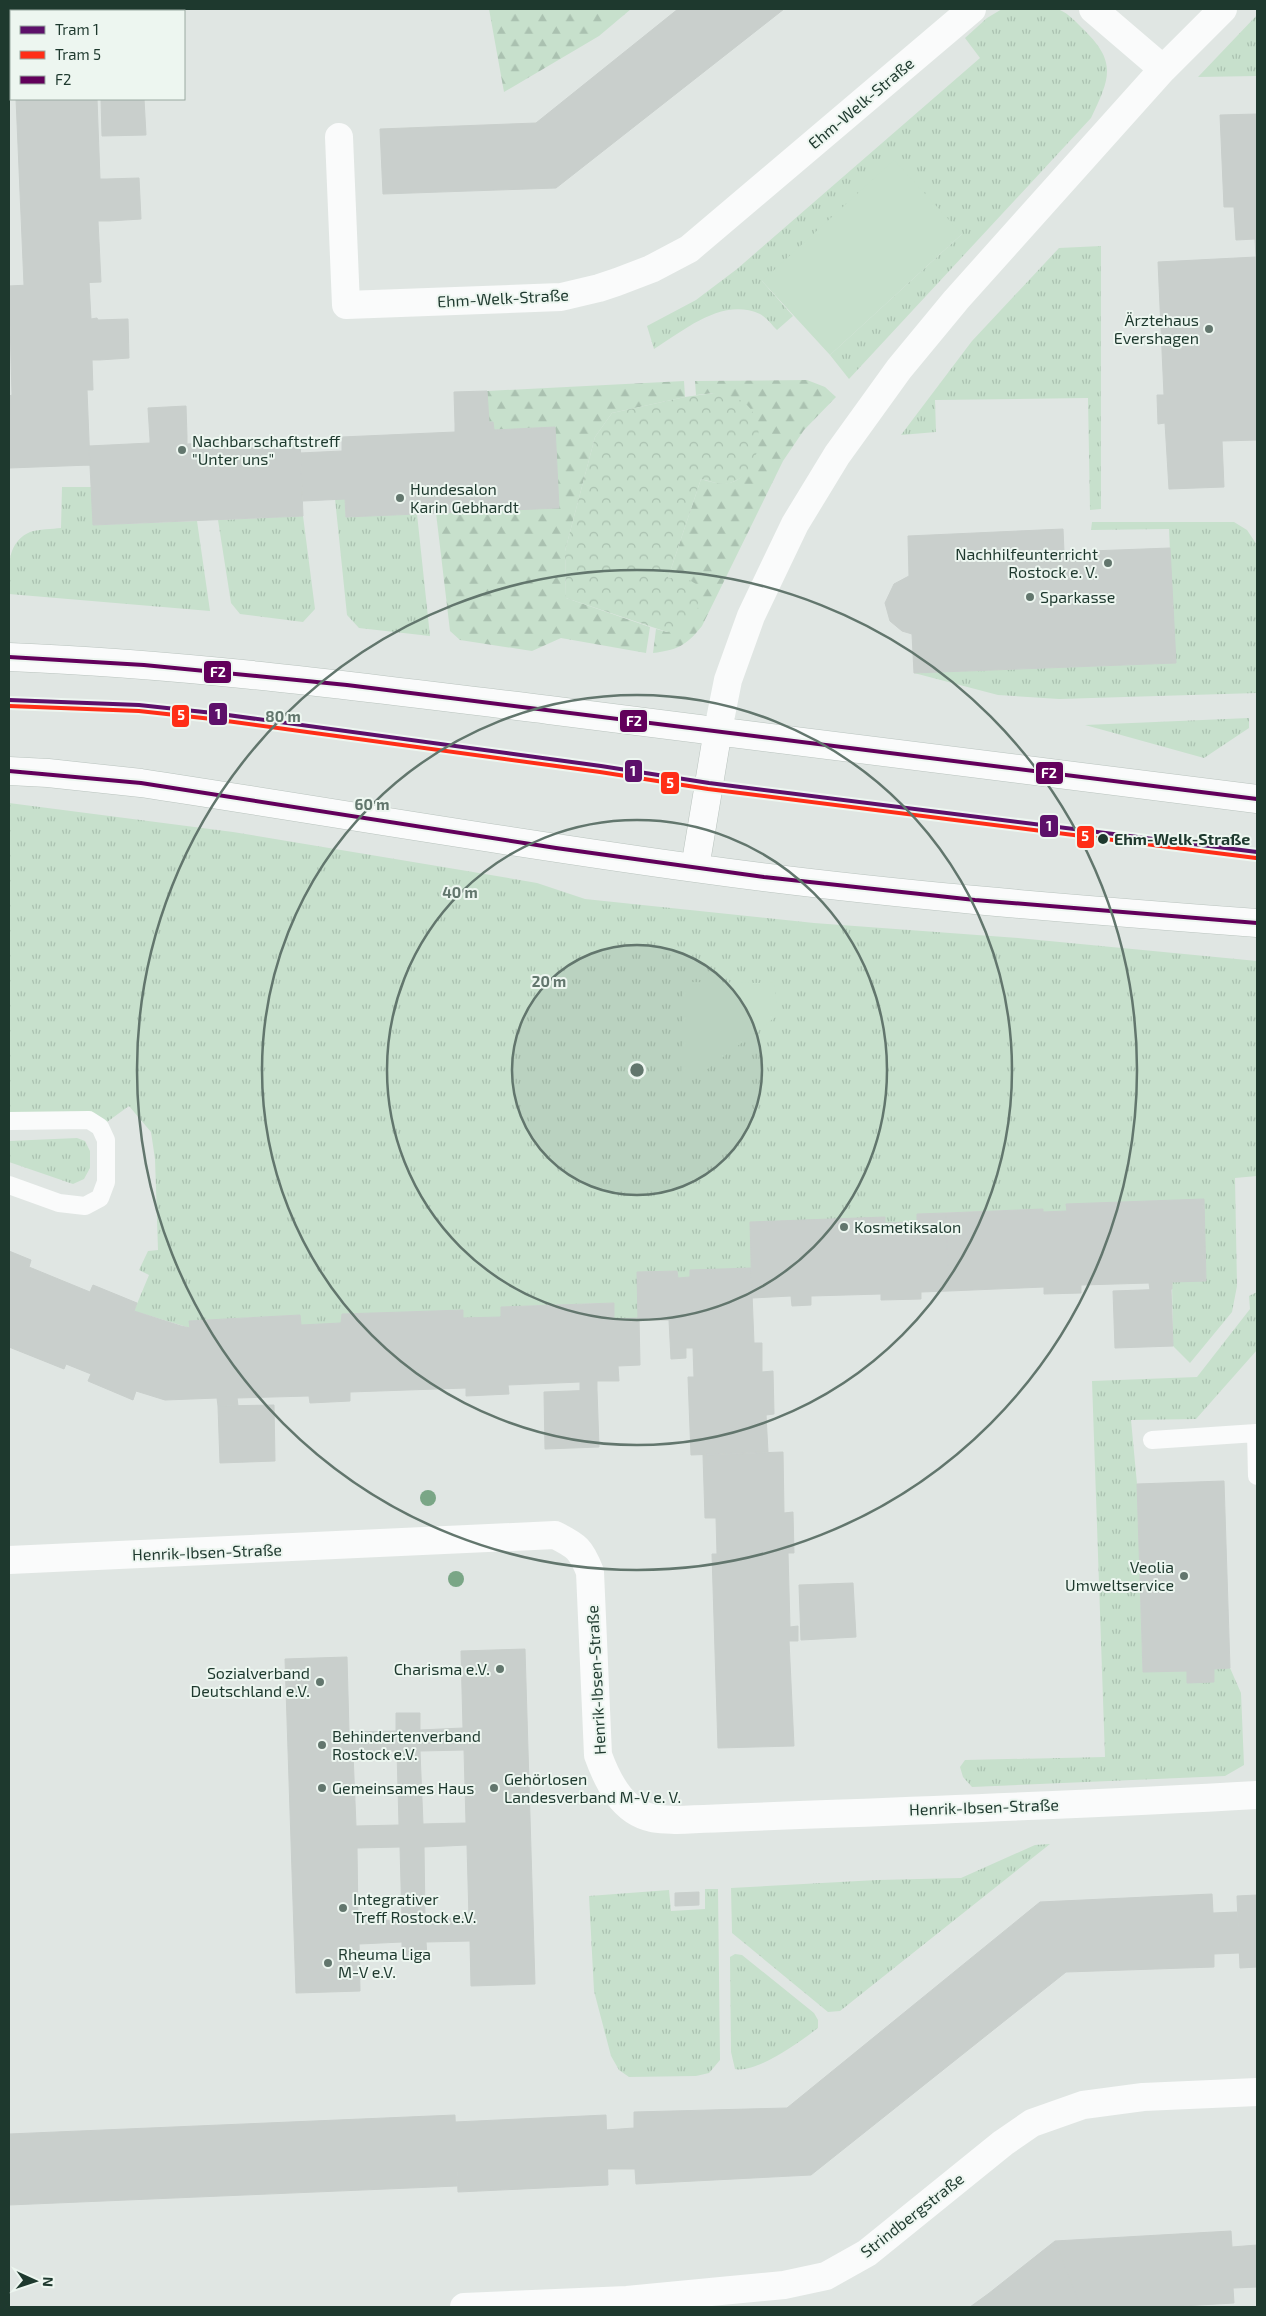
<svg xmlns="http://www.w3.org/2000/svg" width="1266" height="2316" viewBox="0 0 1266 2316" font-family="'Exo 2',sans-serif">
<defs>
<pattern id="grass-tufts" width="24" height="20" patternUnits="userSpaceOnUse" patternTransform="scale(1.25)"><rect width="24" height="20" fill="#c7e0cc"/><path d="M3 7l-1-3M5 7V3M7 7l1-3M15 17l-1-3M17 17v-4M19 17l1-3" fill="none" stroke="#aac1b0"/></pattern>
<pattern id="forest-firs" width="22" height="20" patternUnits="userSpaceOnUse" patternTransform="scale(1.25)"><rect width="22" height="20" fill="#c7e0cc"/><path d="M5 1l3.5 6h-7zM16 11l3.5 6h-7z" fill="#aac1b0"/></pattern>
<pattern id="park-crowns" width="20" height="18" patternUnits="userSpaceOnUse" patternTransform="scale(1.25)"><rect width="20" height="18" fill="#c7e0cc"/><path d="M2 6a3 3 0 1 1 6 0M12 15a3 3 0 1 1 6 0" fill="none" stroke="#aac1b0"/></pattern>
</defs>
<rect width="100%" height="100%" fill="#e0e6e3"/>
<path fill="url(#grass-tufts)" d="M1002,9C1019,9 1040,6 1056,9C1065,10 1075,21 1081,27C1117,61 1111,76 1091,118L849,379L830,355L962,234L762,281L793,316L777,330C772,325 766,317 760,314C722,297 685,330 654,349L647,326L696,300L737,269L980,58L965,38L987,18Z
M1257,15V76L1198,77Z
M1101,246V509L1090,510L1088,398L935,400L936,432L901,435L972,341L1059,248Z
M62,487H91L94,525L197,521L210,611L9,594C9,571 5,543 30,532C39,529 52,529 61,528Z
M335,499H345L346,517L417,514L430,636L359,628L347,615Z
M303,516L315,609L303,622L240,614L231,603L218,520Z
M1092,522H1234L1247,530L1257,545V693L1059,699L998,695L914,673L1175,663L1169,529L1091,530Z
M1249,718V728L1204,758L1085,725Z
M9,803L233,832L467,871L537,883L585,899L814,923L1018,938L1257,961V1176L1235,1178L1237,1286L1232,1312L1190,1363L1173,1346L1172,1282L1206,1280L1203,1199L1067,1204V1211L1043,1212V1209L917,1214V1222L885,1223V1217L751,1268L690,1270V1277L678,1278L677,1271L637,1272L639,1318L614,1319V1303H607L501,1307V1317L463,1318V1310L342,1314L341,1323L301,1325L299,1315L190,1321V1328L134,1311L149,1275L139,1270L148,1251L158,1250L155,1159L151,1132L129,1106L100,1127L9,1121Z
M77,1138L85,1141L90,1151V1168L84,1179L73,1184L9,1162V1141Z
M1257,1292V1350L1196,1419L1131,1420L1137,1484L1143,1672L1187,1671V1683L1214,1669L1230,1668L1241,1693L1244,1765L1225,1776L972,1787L963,1777L960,1767L965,1760L1105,1757L1092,1381L1197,1377L1250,1309L1249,1296Z
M1050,1844L840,2011L828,2012L732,1933L731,1888L877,1880L961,1878L1035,1845Z
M705,1889H718L720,2060L709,2073L696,2076L629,2077L619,2070L611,2056L594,1991L589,1896L669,1890L671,1911L705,1909Z
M735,1954L742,1955L814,2013L818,2020V2028C801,2041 756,2074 735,2069L731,2052L730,1957Z"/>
<path fill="url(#forest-firs)" d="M489,9H631L599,36L504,92Z
M807,380L825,387L836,397L804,430L783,461L702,626C686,646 677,650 653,653L656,629L667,632L686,578H668L701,479C731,489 743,483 756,454L714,393L696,395L695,381Z
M684,381L685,397L612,413L595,437L565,551L566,598L650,627L646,653L561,638L532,651L460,640L450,631L436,513L559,507L555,427L494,430L493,422H489L487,391Z"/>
<path fill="url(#park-crowns)" d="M714,393C724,395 739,397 747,405C768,425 760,475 730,483C720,486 711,481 701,479L668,578H686L696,584C703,611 695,628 667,632L566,598L565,551L595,437L612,413L685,397Z"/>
<path fill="#c7e0cc" d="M894,160L962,234L830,355L762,281Z
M683,982L774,983L778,1015L693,1080L681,1084Z"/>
<path fill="#c9cfcc" stroke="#c9cfcc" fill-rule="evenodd" d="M678,9H784L556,188L536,123Z
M16,99H97L100,179H107L109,221H98L101,282L24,285Z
M101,99H144L146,135L102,136Z
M1257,114V440L1222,441L1224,487L1169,489L1165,423L1158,424L1157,395H1164L1158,262L1256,257L1255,239L1236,240L1234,207H1224L1220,115Z
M536,123L556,188L383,194L380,129Z
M139,178L141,219L109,221L107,179Z
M89,282L91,319L97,318L98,320L99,360H92L93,390H87L90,465L9,468V396L12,395L9,286Z
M128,319L129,358L99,360L98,320Z
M487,391L489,422L455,424L454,392Z
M186,406L187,437L150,439L148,408Z
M493,422L494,430L555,427L559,508L346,517L345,499L303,501L300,453L342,451V437L455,432V424Z
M187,437V444L300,439L303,516L93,525L89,446L150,443V439Z
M1063,529L1064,552L1170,548L1176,663L914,673L912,634L902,631L890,621L885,603L894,584L909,576L908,536Z
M1204,1199L1206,1281L1172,1282V1289L1150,1290L1149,1283L1081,1285V1293L1044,1294V1287L949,1291L946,1213L1043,1209V1212L1067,1211L1066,1204Z
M946,1213L949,1291L921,1292V1299L881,1300V1294L811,1296V1305L792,1306L791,1296L752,1298L750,1222L885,1217V1223L917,1222V1214Z
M9,1251L31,1260L29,1267L90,1292L93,1285L137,1303L134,1311L181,1326L165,1400L136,1391L133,1400L88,1381L91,1374L66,1364L64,1369L9,1347Z
M751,1268L754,1343H762V1372L773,1371L774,1414L766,1415L768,1452L691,1455L688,1377H694L693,1348H686V1358L671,1359L669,1320H638L637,1272L677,1271L678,1278L690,1277V1270Z
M1171,1289L1173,1346L1115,1348L1113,1291Z
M614,1303V1319L639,1318L640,1365L618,1366L619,1381H597V1390L580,1391V1382L508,1385L509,1394L466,1396V1388L407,1390L404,1312L463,1310V1318L501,1317V1307Z
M404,1312L407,1390L350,1392V1401L310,1403L309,1396L237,1398L238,1406H218L217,1398L165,1400L181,1326L190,1328L189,1321L300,1315L301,1325L341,1323L342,1314Z
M597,1390L599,1447L545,1449L544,1392Z
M274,1405L275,1461L220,1463L218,1406Z
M783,1452L784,1513L793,1512L794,1553H788L790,1627L798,1626V1641H789L794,1746L718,1748L712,1554H717L716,1518H705L703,1455Z
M1224,1481L1230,1668L1214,1669V1682L1187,1683V1671L1143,1672L1137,1484Z
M853,1583L856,1637L801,1640L799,1585Z
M525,1649L535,1984L471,1986L470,1941L426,1942L427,1957L402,1958V1942L359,1944L360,1991L296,1993L285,1659L347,1657L349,1732L396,1731V1713H420V1730L463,1728L461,1651ZM464,1750L466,1823L423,1824L420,1751ZM397,1751L399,1825L356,1826L353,1753ZM467,1845L469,1918L425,1919L424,1847ZM400,1847L402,1920L358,1921L357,1848Z
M699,1892V1905L675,1906V1893Z
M1212,1894L1213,1913L1237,1912L1239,1953L1214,1954V1967L1066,1972L1040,1902Z
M1257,1895V1967L1240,1968L1237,1896Z
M1040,1902L1066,1972L811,2175L787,2108Z
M787,2108L811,2175L636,2184L635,2169H608L606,2130L634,2128V2112Z
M455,2115L457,2186L9,2205V2134Z
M606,2115L608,2185L458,2192L455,2122Z
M1231,2231L1232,2247L1257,2245V2287L1233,2288L1234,2303L1165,2307H1081L1055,2241Z
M1055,2241L1081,2307H970L988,2294Z"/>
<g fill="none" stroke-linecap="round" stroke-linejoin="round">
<g stroke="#b9c3be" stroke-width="29">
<path id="secondary" d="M9,657C190,664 369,688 549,710C785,739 1021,769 1257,799
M9,771L48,773L141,783C325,811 510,843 694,868C880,894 1070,909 1257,923
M695,868L718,730"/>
</g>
<path stroke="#fafbfb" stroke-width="18" d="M9,1121L89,1120L100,1127L106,1140V1182L100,1198L85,1206L59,1203L9,1185
M1152,1440L1256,1433L1257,1476"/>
<path stroke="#fafbfb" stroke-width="28" d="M1093,9L1163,69
M339,137L346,305L561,297L599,288L617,282L651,269L689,249L972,9
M718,730L728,680L751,616L795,524L837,455L899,369L956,300L1163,69L1223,9
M9,1560L555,1535C577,1546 581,1549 590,1572L598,1755C607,1780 622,1812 652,1818C659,1820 668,1819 676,1820C870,1812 1064,1806 1257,1795
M464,2307L627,2300L784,2285L826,2276L867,2253L1003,2143L1032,2123L1083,2105L1143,2097L1257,2092"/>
<use href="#secondary" stroke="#fafbfb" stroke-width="28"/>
<g stroke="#edf6f0" stroke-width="8">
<path id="bus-1" d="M9,657L144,665L347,685L1257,799
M9,771L141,783L556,848L764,877L975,900L1257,923"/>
</g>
<use href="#bus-1" stroke="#62005b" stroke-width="4"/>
<g stroke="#edf6f0" stroke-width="8">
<path id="tram-1" d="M9,700L139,705L213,713L601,766L709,783L1257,852"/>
</g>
<g stroke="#edf6f0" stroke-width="8">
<path id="tram-2" d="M9,706L139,711L212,719L600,772L708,789L1256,858"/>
</g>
<use href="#tram-1" stroke="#5d106a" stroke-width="4"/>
<use href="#tram-2" stroke="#ff2e17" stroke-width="4"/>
</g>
<g fill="#7aa686">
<circle cx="428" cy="1498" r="8"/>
<circle cx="456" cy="1579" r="8"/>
</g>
<circle cx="637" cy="1070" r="125" fill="#62766d" fill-opacity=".12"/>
<g fill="none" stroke="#62766d" stroke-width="2.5">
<circle cx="637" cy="1070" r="125"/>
<circle cx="637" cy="1070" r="250"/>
<circle cx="637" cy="1070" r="375"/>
<circle cx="637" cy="1070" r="500"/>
</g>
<g fill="#62766d" stroke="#edf6f0" stroke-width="2">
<circle cx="1209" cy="329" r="5"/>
<circle cx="182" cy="450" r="5"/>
<circle cx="400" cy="498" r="5"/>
<circle cx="1108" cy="563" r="5"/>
<circle cx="1030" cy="597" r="5"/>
<circle cx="844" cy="1227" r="5"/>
<circle cx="1184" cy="1576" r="5"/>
<circle cx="500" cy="1669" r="5"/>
<circle cx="320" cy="1682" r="5"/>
<circle cx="322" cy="1745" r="5"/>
<circle cx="322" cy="1788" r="5"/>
<circle cx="494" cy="1788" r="5"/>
<circle cx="343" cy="1908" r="5"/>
<circle cx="328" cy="1963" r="5"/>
</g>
<circle fill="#1e392e" stroke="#edf6f0" stroke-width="2" cx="1103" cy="839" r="6"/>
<g text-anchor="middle" stroke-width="4" stroke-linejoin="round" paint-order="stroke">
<g font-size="16" fill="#1e392e" stroke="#edf6f0">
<text transform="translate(861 103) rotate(-40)" y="6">Ehm-Welk-Straße</text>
<text transform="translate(503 298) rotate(-3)" y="6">Ehm-Welk-Straße</text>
<text transform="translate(207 1552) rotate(-2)" y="6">Henrik-Ibsen-Straße</text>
<text transform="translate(596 1680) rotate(-93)" y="6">Henrik-Ibsen-Straße</text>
<text transform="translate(984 1807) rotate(-2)" y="6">Henrik-Ibsen-Straße</text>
<text transform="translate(912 2215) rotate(-38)" y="6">Strindbergstraße</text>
</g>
<g font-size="16" fill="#1e392e" stroke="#edf6f0" text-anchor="start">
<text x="1199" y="326" text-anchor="end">Ärztehaus<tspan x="1199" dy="18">Evershagen</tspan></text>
<text x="192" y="447">Nachbarschaftstreff<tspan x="192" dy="18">"Unter uns"</tspan></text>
<text x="410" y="495">Hundesalon<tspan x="410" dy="18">Karin Gebhardt</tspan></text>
<text x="1098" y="560" text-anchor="end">Nachhilfeunterricht<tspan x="1098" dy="18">Rostock e. V.</tspan></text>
<text x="1040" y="603">Sparkasse</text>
<text x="854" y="1233">Kosmetiksalon</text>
<text x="1174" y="1573" text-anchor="end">Veolia<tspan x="1174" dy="18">Umweltservice</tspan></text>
<text x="490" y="1675" text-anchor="end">Charisma e.V.</text>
<text x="310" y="1679" text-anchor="end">Sozialverband<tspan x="310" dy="18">Deutschland e.V.</tspan></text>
<text x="332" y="1742">Behindertenverband<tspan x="332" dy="18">Rostock e.V.</tspan></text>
<text x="504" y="1785">Gehörlosen<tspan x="504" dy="18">Landesverband M-V e. V.</tspan></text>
<text x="332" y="1794">Gemeinsames Haus</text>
<text x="353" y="1905">Integrativer<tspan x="353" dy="18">Treff Rostock e.V.</tspan></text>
<text x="338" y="1960">Rheuma Liga<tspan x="338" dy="18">M-V e.V.</tspan></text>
</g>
<g font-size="16" font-weight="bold" fill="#1e392e" stroke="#edf6f0" text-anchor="start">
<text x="1114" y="845">Ehm-Welk-Straße</text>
</g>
</g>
<circle cx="637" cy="1070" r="8" fill="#62766d" stroke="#edf6f0" stroke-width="2.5"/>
<g font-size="15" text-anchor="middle" font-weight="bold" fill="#62766d" stroke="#edf6f0" stroke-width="4" stroke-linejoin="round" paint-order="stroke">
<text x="283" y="722">80 m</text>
<text x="372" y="810">60 m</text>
<text x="460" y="898">40 m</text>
<text x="549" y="987">20 m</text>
</g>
<g stroke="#edf6f0" stroke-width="2">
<rect x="203" y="660" width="29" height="24" rx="5" fill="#62005b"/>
<rect x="208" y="702" width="20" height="24" rx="5" fill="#5d106a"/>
<rect x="171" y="704" width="19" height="24" rx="5" fill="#ff2e17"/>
<rect x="619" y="709" width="29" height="24" rx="5" fill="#62005b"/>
<rect x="624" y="759" width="19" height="24" rx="5" fill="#5d106a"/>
<rect x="1035" y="761" width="29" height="24" rx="5" fill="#62005b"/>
<rect x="660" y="771" width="20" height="24" rx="5" fill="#ff2e17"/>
<rect x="1039" y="814" width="20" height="24" rx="5" fill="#5d106a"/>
<rect x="1076" y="825" width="19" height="24" rx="5" fill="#ff2e17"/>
</g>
<g font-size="14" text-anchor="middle" font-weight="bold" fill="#fff">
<text x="218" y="677">F2</text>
<text x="218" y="719">1</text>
<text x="181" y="720">5</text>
<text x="634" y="726">F2</text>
<text x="633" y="776">1</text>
<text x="1049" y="778">F2</text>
<text x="670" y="788">5</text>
<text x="1049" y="831">1</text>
<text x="1085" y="841">5</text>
</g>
<rect width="1266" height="2316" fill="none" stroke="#1e392e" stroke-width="20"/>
<rect x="10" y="10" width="175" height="90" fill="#edf6f0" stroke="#9aaaa2"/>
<rect x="20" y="26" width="25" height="8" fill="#5d106a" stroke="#9aaaa2"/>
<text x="55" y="35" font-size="15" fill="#1e392e">Tram 1</text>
<rect x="20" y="51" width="25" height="8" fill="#ff2e17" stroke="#9aaaa2"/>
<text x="55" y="60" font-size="15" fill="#1e392e">Tram 5</text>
<rect x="20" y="76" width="25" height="8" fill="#62005b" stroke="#9aaaa2"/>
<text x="55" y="85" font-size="15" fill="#1e392e">F2</text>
<g transform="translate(35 2281) rotate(93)" stroke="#edf6f0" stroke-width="4" paint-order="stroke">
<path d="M0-4L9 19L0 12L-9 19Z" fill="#1e392e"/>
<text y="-8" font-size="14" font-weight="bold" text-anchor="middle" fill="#1e392e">N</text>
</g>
</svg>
